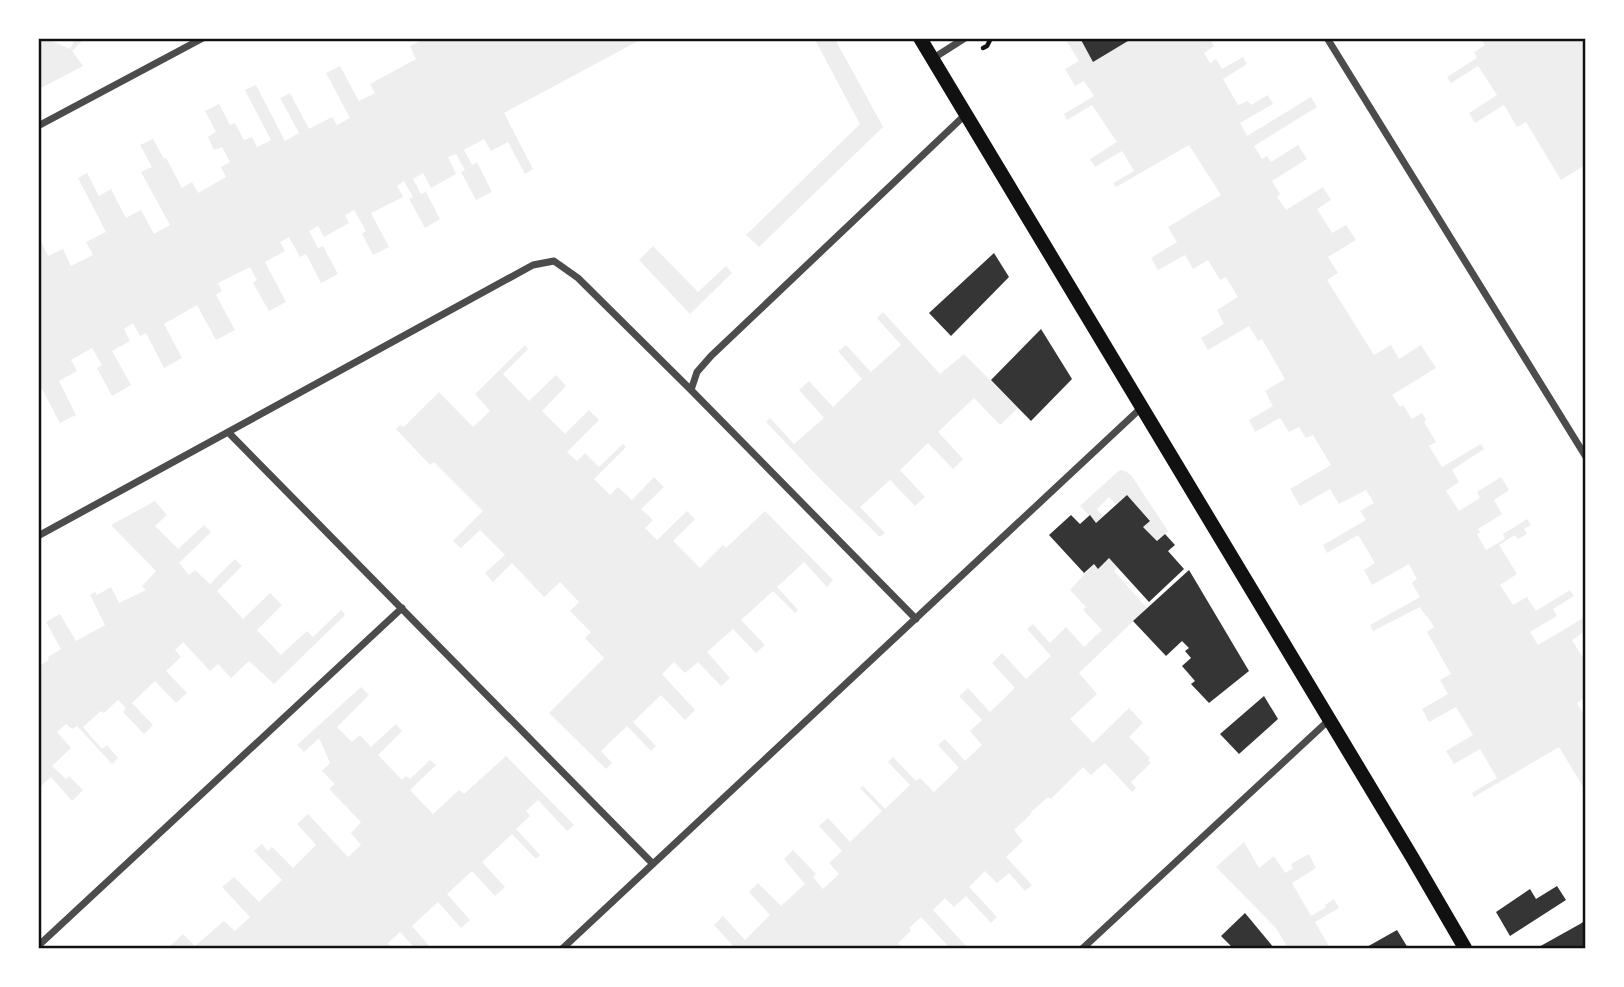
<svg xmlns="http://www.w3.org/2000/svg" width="1624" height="987" viewBox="0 0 1624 987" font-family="'Times New Roman',serif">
<rect width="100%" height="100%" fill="#fff"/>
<path fill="#eee" d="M39,38L47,39L70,49L75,39H84L72,51L83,66L39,89Z
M818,38L835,39L883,127L759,247L746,235L860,124L815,40Z
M1133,38H1204L1206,42L1210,39L1214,46L1204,53L1210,63L1216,59L1222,69L1243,57L1247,64L1223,79L1238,105L1248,101L1251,105L1268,95L1273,104L1240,123L1247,136L1311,97L1317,107L1254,146L1262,159L1267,156L1271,162L1298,145L1307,159L1272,181L1280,194L1277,197L1286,210L1323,187L1331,200L1317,209L1332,233L1346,225L1356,240L1328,257L1338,273L1327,280L1374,355L1391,345L1399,359L1421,345L1436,368L1392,395L1400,407L1403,405L1412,419L1422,413L1426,420L1424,422L1436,442L1429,446L1442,467L1481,444L1484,449L1452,470L1459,482L1446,491L1459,511L1480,498L1477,492L1501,477L1509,490L1494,500L1502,514L1478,529L1480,532L1477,534L1486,550L1505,539L1503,534L1527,519L1531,525L1524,529L1527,534L1518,539L1515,535L1499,545L1517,574L1500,585L1513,605L1527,597L1536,611L1570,590L1574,596L1553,609L1557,616L1530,632L1538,645L1585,617V631L1572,640L1585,661V697L1577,703L1585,717V790L1559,747L1474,797L1472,793L1497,778L1480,749L1454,764L1446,751L1473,735L1456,707L1429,722L1422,709L1448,694L1440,680L1451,674L1427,632L1434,627L1427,616H1426L1420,607L1373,631L1370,625L1420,597L1412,583L1417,579L1409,564L1372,585L1364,570L1375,563L1358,535L1327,553L1323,545L1366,520L1360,511L1374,503L1366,490L1339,504L1330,489L1300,506L1290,489L1331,465L1313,435L1306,438L1299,427L1289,432L1280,418L1255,432L1249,420L1273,406L1265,391L1285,379L1262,339L1258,341L1249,326L1208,350L1201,338L1224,324L1217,310L1238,297L1226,277L1220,280L1208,260L1193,269L1185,255L1158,270L1151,258L1177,242L1168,227L1221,195L1189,145L1116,187L1113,183L1134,171L1122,151L1095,167L1090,159L1117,142L1092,105L1067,120L1064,114L1094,96L1084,81L1075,86L1065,69L1079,61L1065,39H1080L1094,61Z
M424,39H642L504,113L533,169L525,174L508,142L491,151L484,139L464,150L472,165L477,162L492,192L476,200L461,172L465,170L456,154L448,157L456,174L431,188L423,173L413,179L421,194L426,192L440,219L425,228L409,199L413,197L404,181L397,186L403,197L371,213L389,247L373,255L362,234L366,231L354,210L345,215L349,223L324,237L318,226L309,231L318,248L323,246L338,274L321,283L306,254L300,257L289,237L280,242L285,251L265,262L286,302L269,311L253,283L257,280L250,267L218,283L222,291L216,295L235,330L216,340L197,305L164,324L182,358L164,368L146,333L140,336L133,323L124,329L130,341L112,351L131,385L112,396L97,368L102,365L92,348L71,360L77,371L59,381L76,415L60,423L42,389L39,391V237L48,256L63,249L71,266L93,255L86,242L106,232L78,178L87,173L99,196L111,189L126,218L141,210L154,234L170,225L141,172L152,167L140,145L153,139L164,159L166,158L182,188L192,182L198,193L226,177L221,167L230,162L222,147L214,150L208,137L216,132L205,111L219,104L230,125L235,123L244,140L252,137L257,147L271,140L245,90L256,85L285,141L299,133L280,98L290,93L309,129L332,117L337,125L350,118L326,73L340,66L359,101L375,93L370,84L416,59L410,46Z
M1481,39H1585V165L1561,180L1526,122L1517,127L1504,105L1475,123L1469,113L1497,95L1478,66L1451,83L1447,77L1477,58L1474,52L1485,45Z
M653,246L698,292L726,266L732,273L690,314L639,260Z
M883,312L940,374L964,354L1018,408L1000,425L974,398L938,432L963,459L953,469L928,443L900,470L925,497L915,506L890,480L860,507L885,533L880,537L824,483L766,422L770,418L794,444L824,418L799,390L809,381L833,407L862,379L838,351L846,345L871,372L901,345L877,318Z
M525,345L528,349L503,374L529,401L556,375L566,386L542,411L565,434L589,410L599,420L567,452L577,461L585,453L599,467L623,444L626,447L594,479L610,495L618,487L632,500L654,477L664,487L641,509L653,520L645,528L657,540L687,511L695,519L673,541L700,568L723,545L726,548L765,511L833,580L827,587L804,562L777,587L798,610L795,613L773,591L741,620L765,645L756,653L733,629L707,652L730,678L721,686L698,662L685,673L674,662L662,674L695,710L685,720L661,695L633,722L656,746L651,751L627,726L601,751L612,763L606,769L549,713L604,658L585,638L591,632L570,611L579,602L560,582L544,597L512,563L493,582L485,573L505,555L480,530L461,548L453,541L483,511L434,462L430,465L396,429L400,425L404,427L439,392L473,427L490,411L475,394Z
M1120,470L1125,471L1131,475L1168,531L1157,541L1143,527L1150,520L1127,495L1116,504L1109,497L1097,509L1103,516L1096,523L1080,506L1115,474Z
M155,501L167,515L155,526L178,549L204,525L211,532L179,563L189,575L195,570L210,584L235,559L242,566L217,591L243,619L270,593L282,605L257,630L281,655L307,631L313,637L341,610L345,615L274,684L249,661L231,678L218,664L210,671L183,642L175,650L181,657L166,671L187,693L176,703L155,681L132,703L153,725L144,734L123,712L126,708L118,700L104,713L101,711L83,727L102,749L107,745L118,758L112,764L77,726L72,729L66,724L57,732L71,748L52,766L66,779L69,776L83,790L72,801L51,777L41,786L39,783V666L49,660L48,657L61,649L46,622L60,614L76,641L105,625L90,595L95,592L97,595L111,587L119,603L146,590L142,586L156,571L111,525Z
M1109,558L1118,567L1114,571L1147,608L1079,673L1097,694L1070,719L1093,743L1129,708L1143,723L1129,737L1150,758L1148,760L1151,763L1131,782L1136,788L1132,792L1105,763L1091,775L1083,767L1051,799L1048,797L1031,812V814L1014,830L1023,841L1006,857L1032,885L1025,891L1009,873L997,883L985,871L969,887L997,917L991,923L966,896L954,907L945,898L933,910L966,946L964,948H950L921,917L909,928L911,931L898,943L903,948H735L714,925L723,916L745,940L770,915L749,892L758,883L781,906L805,884L784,859L793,850L816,874L813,877L823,889L839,874L829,863L842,851L819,826L828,818L850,842L882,811L860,788L863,786L885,809L910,785L888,762L893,757L916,781L920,778L934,792L959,768L938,745L945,739L965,761L982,745L970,731L982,720L959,696L968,688L990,712L1015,688L992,663L1002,653L1026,679L1051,656L1027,629L1033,624L1050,643L1066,627L1084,647L1102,630L1083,610L1086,607L1070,590L1094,564L1098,568Z
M361,687L369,695L337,727L352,742L360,735L371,747L396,724L402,731L378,755L402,780L406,776L410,779L430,760L436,765L410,790L433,814L459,790L464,794L506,756L574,825L567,831L538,800L526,811L530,816L516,829L540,855L536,859L512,834L482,862L505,887L495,896L472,871L447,894L470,920L461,928L438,902L412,926L431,948H415L400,932L388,943L390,946L387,948H168L183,934L195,946L224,921L235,931L250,917L222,887L234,877L259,902L282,880L254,851L262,844L268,851L272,847L293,868L316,845L297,824L308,814L348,857L361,845L351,833L361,822L329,789L335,784L322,771L330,763L319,738L304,752L297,745Z
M1244,842L1259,868L1274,856L1285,873L1293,869L1291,864L1309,854L1316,868L1292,883L1311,916L1326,907L1325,905L1334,899L1339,908L1315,922L1330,948H1288L1276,928L1216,867Z"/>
<path fill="#353535" d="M1080,38H1133L1093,62Z
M994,253L1009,277L951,336L929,313Z
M1041,329L1072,379L1031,421L991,380Z
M1127,495L1150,521L1143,527L1157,541L1165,534L1175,545L1168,551L1184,569L1149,602L1109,558L1098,569L1094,564L1084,573L1049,535L1071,515L1080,524L1090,515L1096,523Z
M1189,570L1249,671L1209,703L1191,684L1195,681L1182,666L1191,658L1185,651L1189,648L1182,641L1166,656L1133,621Z
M1264,696L1278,719L1239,754L1220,734Z
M1557,886L1566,900L1510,936L1496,912L1530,889L1536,899Z
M1245,913L1274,948H1233L1221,936Z
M1586,920V948H1537L1580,924Z
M1397,930L1408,948H1365Z"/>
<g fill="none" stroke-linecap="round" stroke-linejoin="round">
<path stroke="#111" stroke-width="4.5" d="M983,48L987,46L991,38"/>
<path stroke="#4c4c4c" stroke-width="7" d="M1327,38L1586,457
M932,59L965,38
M38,126L203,38
M691,390L697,372L711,356L965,115
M228,432L653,864
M38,536L533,265L554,261L578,278L691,390L916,619
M38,946L402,608
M563,948L1141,408
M1083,948L1329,720"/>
<path stroke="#111" stroke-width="14" d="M920,38L1412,857L1465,948"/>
</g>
<rect width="1624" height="987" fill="none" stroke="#ffffff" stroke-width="80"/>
<rect x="40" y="40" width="1544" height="907" fill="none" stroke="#111" stroke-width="2.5"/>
</svg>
